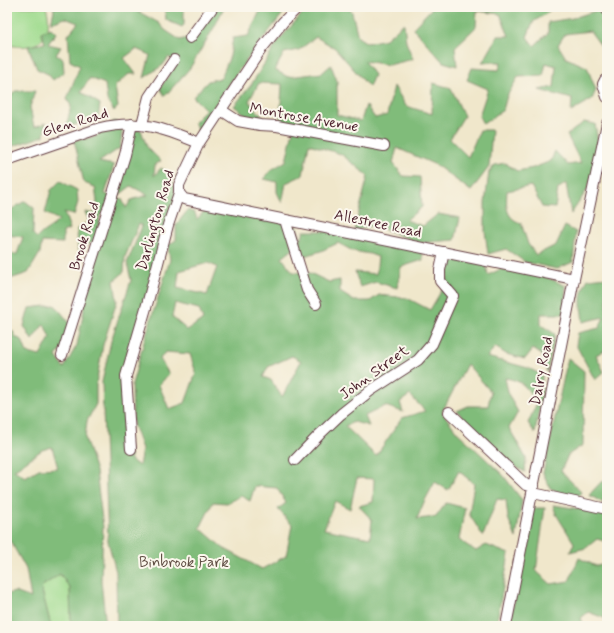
<svg xmlns="http://www.w3.org/2000/svg" width="614" height="633" viewBox="0 0 614 633" font-family="Mynerve,sans-serif">
<rect width="100%" height="100%" fill="#fbf7ec"/>
<filter id="ink" filterUnits="userSpaceOnUse"><feTurbulence type="fractalNoise" baseFrequency=".025" numOctaves="2"/><feDisplacementMap in="SourceGraphic" scale="8" xChannelSelector="R" yChannelSelector="G"/><feConvolveMatrix kernelMatrix="1 2 1 2 8 2 1 2 1" color-interpolation-filters="sRGB"/></filter>
<filter id="wash" filterUnits="userSpaceOnUse"><feTurbulence type="fractalNoise" baseFrequency=".012" numOctaves="4" result="noise"/><feDisplacementMap in="SourceGraphic" scale="16" xChannelSelector="R" yChannelSelector="G"/><feGaussianBlur stdDeviation="0.9" result="paint"/><feColorMatrix in="noise" values="0 0 0 0 0 0 0 0 0 0 0 0 0 0 0 0 0 1.4 0 .05"/><feComposite in="paint" operator="in"/></filter>
<g filter="url(#wash)">
<rect width="100%" height="100%" fill="#f0e7cb"/>
<path fill="#a1dc90" stroke="#767e5e" d="M7,7H46C51,21 49,40 33,45C24,48 15,46 7,45Z
M60,574L70,588L71,624L70,626H51L41,587Z"/>
<path fill="#80bc7a" stroke="#656e52" fill-rule="evenodd" d="M53,7H130L159,23L165,30L180,40L191,37L214,7H224L215,26L190,68L165,96L160,88L177,63L169,57L163,65L144,78L150,55L136,49L124,58L136,74H129L115,86L118,107L114,111L107,100L105,84L90,78L81,92L100,104L98,119L66,127L71,106L67,99L80,66L70,61L68,35L78,23L65,18L51,23L54,10Z
M165,7H184V25L182,27L166,20Z
M262,7H288L239,70L198,131L194,122L206,110L193,97L208,81L221,78L230,56L233,38L248,36Z
M308,7H348L352,12L358,37L367,43L386,39L404,23L406,42L413,59L389,65L364,61L374,75L369,87L335,48L316,37L299,50L284,53L275,70L288,77L322,73L331,65L337,81V115L361,121L366,105L375,118L387,115L394,86L406,106L432,114L433,83L451,88L464,116L450,139L468,157L480,130H492L489,167L471,191L436,165L397,148L393,163L403,176L420,177L422,207L406,220L423,226L438,214L460,218L455,240L419,243L374,225L354,231L368,176L341,154L309,144L303,175L286,183L282,203L277,192V182L264,179L271,170L286,161L295,122L280,121L282,84L259,83L249,101L264,119L249,117L234,106L251,85L279,40Z
M433,7H548L549,12L533,22L527,37L534,46L548,33V22L573,18L595,11L594,7H600L607,20V67L604,50L590,31L565,34L558,45L566,58L587,67L596,90L592,99L571,112L572,99L539,90L554,87L556,66L546,63L543,76L518,77L507,96L503,110L483,124L479,116L488,89L467,80L472,68L499,70L501,62H482L486,57L498,36H509L500,14L477,11L476,27L455,47L457,66L443,62L413,28Z
M51,28L56,33L48,44L61,47L56,55L63,59L64,72L53,80L48,74L37,69L28,46L45,43L41,32Z
M15,91H35L30,107L34,127L46,123L44,136L7,148V130L10,129L7,127V100Z
M114,121L123,125L120,148L99,162L114,165L105,194L122,199L126,208L131,200L148,195L131,186L118,196L121,168L135,130H141L147,147L161,161L155,165L154,176L161,168C176,177 176,193 177,210L128,351L125,428L131,460L139,466L142,449L133,424L132,384L146,335L170,260L168,245L176,240V225L188,210L195,213L197,219L211,204L296,225L301,241L304,231H326L422,250L423,260L401,267L397,288L376,282L360,287L355,272L376,274L378,257L370,254L353,251L338,243L321,251L304,256L297,246L282,258L293,272L310,273L329,282L340,280V292L354,301H370L379,295L407,298L430,310L446,283L451,259L486,264L488,275L501,269L544,276L566,286L564,314H541V325L555,334L547,372L542,355L533,349L525,359L506,354L495,347L487,357L528,368L542,375V393L535,433L528,423L536,405C528,388 524,381 505,378L509,396L518,412L509,428L526,458L525,472L497,456L457,411L468,406H488L491,392L467,364L442,412L457,432L503,475L522,500L516,538L508,518L506,500L497,499L483,536L469,514L474,484L459,471L448,490L435,482L424,502L417,519L436,517L446,503L465,508L459,540L476,551L486,545L509,554L496,626H117L116,572L108,541L102,382L111,341L131,280L127,263L142,226L139,224L125,257L124,272L114,281L117,301L103,345L96,384V404L87,421L85,438L96,471L103,527L101,581L106,626H70L71,624L70,588L60,574L41,587L51,626H7V594L15,592L31,598L26,569L11,542L7,541V390L12,382L7,383V331H13L15,337L22,340L27,353L40,356L50,338L44,324L32,340L24,326L29,308L55,305L73,327L70,340L56,356L64,368L77,345L84,310L79,294L108,209L100,215L97,239L78,251L77,229L89,221L85,212L94,214L97,202L95,187L84,183L74,140L95,137ZM208,263L217,267L207,295L177,288L179,271ZM175,303L199,309L203,320L187,330L172,317ZM165,352L190,354L196,373L185,403L169,409L159,385L169,374L160,359ZM292,356L301,361L282,397L271,380L263,377L268,367ZM410,395L425,411L402,418L376,456L345,426L354,422L369,426L365,416L385,406L403,412L400,402ZM52,447L58,468L39,469L25,477L14,470L42,450ZM357,478L374,479L373,502L359,506L372,520L370,538L324,529L335,501L350,509ZM255,486L277,488L286,503L278,509L292,525L286,556L262,569L223,548L200,528L213,502L227,503L241,496L250,501Z
M584,122L595,124L600,154L587,190L571,214L566,183L558,189L555,208L542,207L531,186L507,191C506,205 505,218 521,223L528,244L536,255L556,245L565,226L576,232L573,262L557,269L525,262L506,249L488,254L485,231V203L489,172L495,165L505,163L517,171L533,168L551,161L555,151L568,165L581,163L567,135Z
M60,181L77,190L78,202L74,215L64,212L70,229L63,232V243L42,242L40,253L28,273L7,280V254H17L23,237L7,235V212L25,201L34,208L33,234L37,238C43,230 52,228 59,220L45,213L51,190Z
M607,277V349L596,355L604,372L595,380L576,345L578,333L599,328L604,317L583,322C581,304 578,295 588,279Z
M568,358L584,371L583,445L568,455L561,471L581,492L575,500L550,488L543,473Z
M607,481V504H605L589,495L601,482Z
M553,505L607,513V542L597,539L586,548L570,552L574,543L556,514Z
M533,508H545L536,571L551,584L569,581L579,558L596,566L607,564V619L588,612L581,618L584,626H509Z"/>
</g>
<g filter="url(#ink)">
<g fill="none" stroke-linecap="round" stroke-linejoin="round">
<g stroke="#633d43" stroke-width="12">
<path id="minor" d="M606,7L607,10
M190,38L213,7
M607,79L605,80L603,84L607,97
M221,110L238,121L260,125L277,126L384,146
M142,124L149,97L174,60
M7,160L100,128C139,119 163,128 199,143
M179,193L184,199L574,279
M285,220L307,290L316,304
M62,355L125,155L132,124
M449,412L526,485L534,486
M131,449L126,376L148,301L168,225L179,193V185L199,143L240,81L262,48L283,22L298,7
M295,460L320,434L341,414L370,391L418,360L432,344L453,296L440,281V270L444,252
M533,493L607,509
M506,626L574,279L607,123"/>
</g>
<use href="#minor" stroke="#fff" stroke-width="10"/>
</g>
</g>
<g text-anchor="middle" stroke-width="4" stroke-linejoin="round" paint-order="stroke">
<g font-size="15" fill="#4a1f2b" stroke="#fbf7ec">
<text transform="translate(304 117) rotate(10)" y="5">Montrose Avenue</text>
<text transform="translate(75 122) rotate(-17)" y="5">Glen Road</text>
<text transform="translate(155 220) rotate(-74)" y="5">Darlington Road</text>
<text transform="translate(378 223) rotate(12)" y="5">Allestree Road</text>
<text transform="translate(84 236) rotate(-73)" y="5">Brook Road</text>
<text transform="translate(541 371) rotate(-79)" y="5">Dalry Road</text>
<text transform="translate(374 372) rotate(-36)" y="5">John Street</text>
</g>
<g font-size="15" fill="#604e44" stroke="#fbf7ec">
<text x="184" y="567">Binbrook Park</text>
</g>
</g>
<rect width="614" height="633" fill="none" stroke="#fbf7ec" stroke-width="24"/>
</svg>
